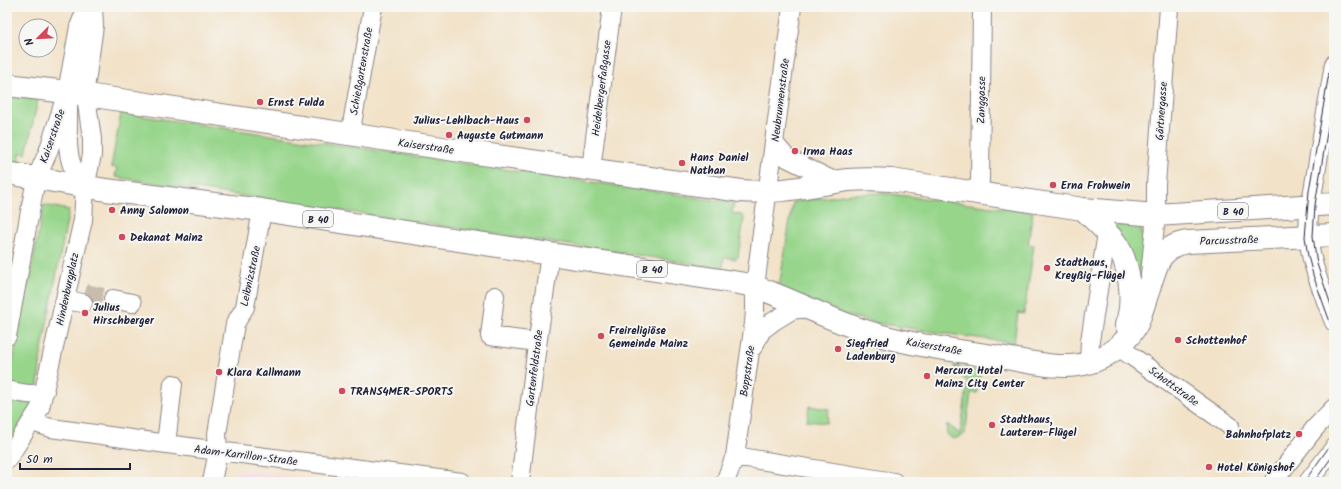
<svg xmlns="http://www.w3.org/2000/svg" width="1341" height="489" viewBox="0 0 1341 489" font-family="Kalam,sans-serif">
<rect width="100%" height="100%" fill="#f6f6f2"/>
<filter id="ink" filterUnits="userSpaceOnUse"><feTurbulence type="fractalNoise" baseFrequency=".025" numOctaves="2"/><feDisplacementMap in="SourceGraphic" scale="8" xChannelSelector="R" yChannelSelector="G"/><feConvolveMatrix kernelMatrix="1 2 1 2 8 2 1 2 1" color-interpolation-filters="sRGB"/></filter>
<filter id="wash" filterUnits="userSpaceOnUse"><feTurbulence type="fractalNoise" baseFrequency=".012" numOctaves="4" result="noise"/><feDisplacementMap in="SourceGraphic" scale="16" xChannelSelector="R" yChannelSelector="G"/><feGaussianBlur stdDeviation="0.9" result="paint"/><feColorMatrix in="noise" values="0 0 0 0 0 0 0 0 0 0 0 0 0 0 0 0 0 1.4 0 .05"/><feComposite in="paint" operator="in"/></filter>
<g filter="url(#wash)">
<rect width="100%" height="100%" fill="#f2e2c8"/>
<path fill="#f4cfdc" d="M242,470L308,479L329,482H232L234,473Z"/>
<path fill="#97d58b" stroke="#5c7c63" d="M7,95L38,100L26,154L20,153L19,163L7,161Z
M121,113L734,203L732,213L742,215L744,218L738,257L736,259L724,257L723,268L115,177L117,168L111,167Z
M882,193L1033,212L1028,244L1034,245L1024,314L1018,313L1014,343L948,334L882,324L848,316L779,287L793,202L850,194Z
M44,205L69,210L41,354L39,376L36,401L9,442H7V375H10Z
M1141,224V233L1149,234L1137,277L1112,225Z
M955,366L981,371L977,393H971L965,434L954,439C946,436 946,432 947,424L960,434L968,382L955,371Z
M809,406L829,409L827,423L807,421Z"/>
</g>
<g filter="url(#ink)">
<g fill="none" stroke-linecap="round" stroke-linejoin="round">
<path stroke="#c8bcac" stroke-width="18" stroke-dasharray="18 9" stroke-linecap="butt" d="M85,293L113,299"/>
<g stroke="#8a8282" stroke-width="20">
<path id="minor" d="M1334,64L1313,191C1300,244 1316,274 1334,322
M68,105C69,128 64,154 76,174C78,178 82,182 85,187
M350,135L373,7
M775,144L787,158L836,182
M591,169L612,7
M978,194L980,180L982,7
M1150,275L1156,215V184L1169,7
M495,296L490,336L537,342
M113,299L132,303
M65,300L83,303
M7,336L36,179L48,152L67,92L79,27L87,7
M753,347L762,330L774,321L792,310L805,308
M1118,347L1133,357L1230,426
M1089,363L1090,341L1107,233
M7,390C18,392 35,398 45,391
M32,422L51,428L218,451L462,482
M166,444L173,384
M735,456L894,482
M7,460L40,408L83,220L85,187L92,155V139L85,89L94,26L93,7
M212,482L218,451L217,434L235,324L245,307L262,210
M520,482L536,353L550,254
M725,482L735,456L754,323L755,310V286L792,7
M1273,482L1315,428L1334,408
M1308,482L1334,448"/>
</g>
<g stroke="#8a8282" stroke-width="24">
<path id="major" d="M7,85L67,92L462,151L741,191C777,194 812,185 848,180C862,179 876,179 891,180L1083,209L1156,215L1334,204
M7,173L106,190L262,210L721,280C732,282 745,283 756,287C793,300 828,319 865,331C908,345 954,350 999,357C1027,361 1060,371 1088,363C1109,357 1129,341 1138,322C1142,311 1145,300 1149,289C1156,265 1160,246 1188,242L1334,235
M1083,209C1094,220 1106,230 1115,242C1130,263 1135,301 1126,325"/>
</g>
<use href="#minor" stroke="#fff" stroke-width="18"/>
<use href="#major" stroke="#fff" stroke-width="22"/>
<path stroke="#22223b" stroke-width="1" d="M1334,43L1309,191L1305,237L1308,256L1313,275L1334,333
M1334,90L1315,205L1313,236L1317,264L1334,314
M1304,482L1334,440
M1314,482L1334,454"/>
</g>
</g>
<g fill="#d1495b" stroke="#f6f6f2" stroke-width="1.5">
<circle cx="260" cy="102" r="4"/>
<circle cx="527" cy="120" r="4"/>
<circle cx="449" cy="135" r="4"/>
<circle cx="795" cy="151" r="4"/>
<circle cx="682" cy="163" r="4"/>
<circle cx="1053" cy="185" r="4"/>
<circle cx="112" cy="210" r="4"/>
<circle cx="122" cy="237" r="4"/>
<circle cx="1047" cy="268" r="4"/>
<circle cx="85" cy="313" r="4"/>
<circle cx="601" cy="336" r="4"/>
<circle cx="1178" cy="340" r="4"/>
<circle cx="838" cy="349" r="4"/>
<circle cx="219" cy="372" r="4"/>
<circle cx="927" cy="376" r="4"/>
<circle cx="342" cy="391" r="4"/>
<circle cx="992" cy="425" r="4"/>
<circle cx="1299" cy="434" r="4"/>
<circle cx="1209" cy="467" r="4"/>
</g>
<g text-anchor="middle" stroke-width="4" stroke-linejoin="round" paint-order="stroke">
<g fill="#f6f6f2" stroke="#626272" stroke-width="1">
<rect x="1218" y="203" width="30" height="16" rx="3"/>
<rect x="303" y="211" width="30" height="16" rx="3"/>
<rect x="637" y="261" width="30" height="16" rx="3"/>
</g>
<g font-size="10" font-weight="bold" fill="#22223b">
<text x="1233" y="215">B 40</text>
<text x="318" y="223">B 40</text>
<text x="652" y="273">B 40</text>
</g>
<g font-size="11" fill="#22223b" stroke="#f6f6f2">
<text transform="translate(361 71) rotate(-80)" y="4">Schießgartenstraße</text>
<text transform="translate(601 88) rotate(-83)" y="4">Heidelbergerfaßgasse</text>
<text transform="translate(780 100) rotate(-83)" y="4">Neubrunnenstraße</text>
<text transform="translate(981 100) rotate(-89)" y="4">Zanggasse</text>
<text transform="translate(1161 111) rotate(-86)" y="4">Gärtnergasse</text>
<text transform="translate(52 136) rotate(-71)" y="4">Kaiserstraße</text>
<text transform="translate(426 146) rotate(8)" y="4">Kaiserstraße</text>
<text transform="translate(1229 240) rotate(-2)" y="4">Parcusstraße</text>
<text transform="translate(250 276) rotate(-78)" y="4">Leibnizstraße</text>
<text transform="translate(67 289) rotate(-78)" y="4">Hindenburgplatz</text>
<text transform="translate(934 346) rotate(10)" y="4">Kaiserstraße</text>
<text transform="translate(534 368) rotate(-83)" y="4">Gartenfeldstraße</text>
<text transform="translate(747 371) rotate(-82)" y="4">Boppstraße</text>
<text transform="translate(1174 386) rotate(36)" y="4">Schottstraße</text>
<text transform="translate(246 455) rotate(7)" y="4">Adam-Karrillon-Straße</text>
</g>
<g font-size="11" font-weight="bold" fill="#22223b" stroke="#f6f6f2" text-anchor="start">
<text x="268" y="106">Ernst Fulda</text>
<text x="519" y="124" text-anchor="end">Julius-Lehlbach-Haus</text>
<text x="457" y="139">Auguste Gutmann</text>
<text x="803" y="155">Irma Haas</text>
<text x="690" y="161">Hans Daniel<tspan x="690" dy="13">Nathan</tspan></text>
<text x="1061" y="189">Erna Frohwein</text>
<text x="120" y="214">Anny Salomon</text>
<text x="130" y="241">Dekanat Mainz</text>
<text x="1055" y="266">Stadthaus,<tspan x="1055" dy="13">Kreyßig-Flügel</tspan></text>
<text x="93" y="311">Julius<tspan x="93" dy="13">Hirschberger</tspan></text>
<text x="609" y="334">Freireligiöse<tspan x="609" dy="13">Gemeinde Mainz</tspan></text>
<text x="1186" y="344">Schottenhof</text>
<text x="846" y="347">Siegfried<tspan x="846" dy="13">Ladenburg</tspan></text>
<text x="935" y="374">Mercure Hotel<tspan x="935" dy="13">Mainz City Center</tspan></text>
<text x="227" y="376">Klara Kallmann</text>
<text x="350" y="395">TRANS4MER-SPORTS</text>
<text x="1000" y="423">Stadthaus,<tspan x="1000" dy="13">Lauteren-Flügel</tspan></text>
<text x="1291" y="438" text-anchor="end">Bahnhofplatz</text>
<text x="1217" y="471">Hotel Königshof</text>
</g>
</g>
<rect width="1341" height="489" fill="none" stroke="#f6f6f2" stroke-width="24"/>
<g transform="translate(38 38) rotate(246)"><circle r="19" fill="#f6f6f2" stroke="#a1a1a9"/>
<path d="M0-3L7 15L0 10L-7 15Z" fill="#d1495b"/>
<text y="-6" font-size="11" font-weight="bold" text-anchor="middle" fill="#22223b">N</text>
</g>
<path d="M20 463v6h110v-6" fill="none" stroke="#22223b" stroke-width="2"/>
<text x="26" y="463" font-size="12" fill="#22223b" stroke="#f6f6f2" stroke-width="3" paint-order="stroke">50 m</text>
</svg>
